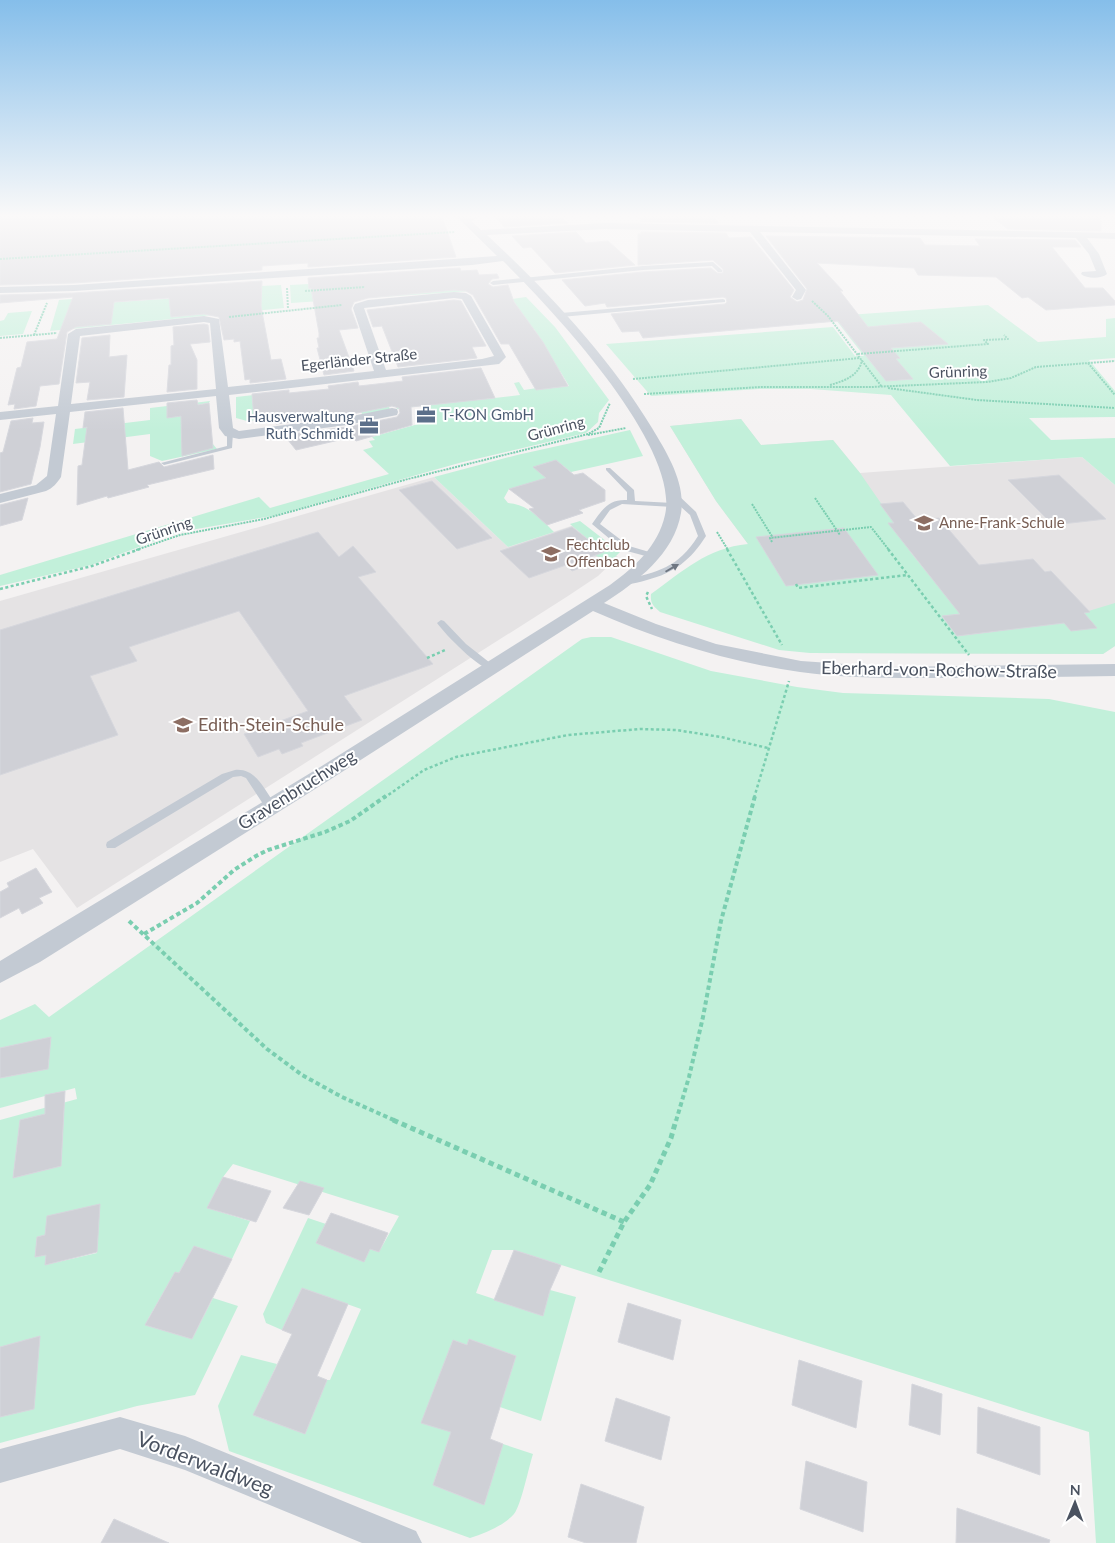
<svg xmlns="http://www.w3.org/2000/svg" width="1115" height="1543" viewBox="0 0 1115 1543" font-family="Lato,sans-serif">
<rect width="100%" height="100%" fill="#f4f2f2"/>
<path fill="#e5e3e4" d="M741,419L761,445L833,440L860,473L1082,457L1115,485V646L1103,654L810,653L748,544L716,501L670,426Z
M434,477L508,547L577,524L618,557L598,576L568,596L77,908L33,849L0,862V601Z"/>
<path fill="#c2f0da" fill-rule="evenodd" d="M483,277L487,290L291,303L290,285L309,284V289Z
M281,285L284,308L50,331L59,300L72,299L71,305L242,294L261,286Z
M526,297L555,327L609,400L599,413L598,422L586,433L459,463L272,516L179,532L91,565L0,586V575L259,497L270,508L389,474L363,450L373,447L369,441L375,440L372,437L429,421L428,419L437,417L427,405L397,409L395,403H388L390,410L362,414L360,410L352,411L354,415L347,416L345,410L322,412L320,406L342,404L343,407L358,405L356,398L376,396L379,402L394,401V399L429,397L428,392L434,391V389L451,387L453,390L465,389L468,396L475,395L477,400L520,395L514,383L519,382L524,390L537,388L534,382L544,381L548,388L569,386L560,371H557L555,368L546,369L542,363L549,362L544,356H549L541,343L530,344L528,341H523L520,336L537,334L534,329L516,331L514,328H516L515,325L526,323L522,317H517L510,307L517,306L512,299Z
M988,305L1038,342L1106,337V319L1115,318V358L1089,360L1115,391V417L1029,418L1051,440L1115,438V485L1082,457L950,466L891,395L811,389H759L651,396L606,344L833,327L855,356H864L836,320L848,315Z
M32,311L23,334L0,336V321L4,320L8,313Z
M262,394L263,397L252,398L254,412L271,418L247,421L236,418V397Z
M210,401L209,403L182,407L217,449L162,461L150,456V434L73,444L75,429L150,420V408Z
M741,419L761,445L833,440L860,473L894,522L911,553L942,591L949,590L977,612L942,616L957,636L993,632L1058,615L1096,628L1082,613L1115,603V646L1103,654L810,653L779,650L660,612C653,606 650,603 651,594C683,571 707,548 748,544L716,501L670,426Z
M630,430L643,456L571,472L556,460L534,467L542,475L549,473L553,477L509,489L504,498L508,503C527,504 540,518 554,532L508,547L434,477L517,455Z
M580,521L620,552L609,563L595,555L603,552L570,524Z
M591,637H611L711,671L797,687L843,693L1049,699L1115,712V1543H1096L1089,1432L514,1250H492L476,1293L543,1315L550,1290L576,1297L541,1421L500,1407L516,1356L469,1339L467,1345L453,1340L438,1380L451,1432L433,1485L484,1505L503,1444L533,1454C529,1466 521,1506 514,1514C503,1526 486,1533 470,1538L229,1451L218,1406L241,1355L277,1364L254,1415L305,1434L327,1380H330L361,1309L302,1288L282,1330L266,1323L263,1314L308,1218L326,1224L316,1243L364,1261L370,1249L379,1252L399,1216L233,1164L223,1177L207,1208L250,1221L232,1259L194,1246L179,1273L175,1272L148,1319V1326L192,1339L213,1298L238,1306L195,1395L137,1406L0,1443V1417L33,1408L39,1337L0,1347V1120L77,1099L75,1088L0,1108V1078L48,1069L51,1038L0,1048V1020L35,1004L49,1017L582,639ZM64,1110L61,1166L13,1178L20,1120ZM99,1205L97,1253L45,1265L46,1255L35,1257L37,1237L45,1235Z"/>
<path fill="#cfd0d6" stroke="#d6d7dd" d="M0,216H442L456,257L308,267V263L262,266V270L74,283L0,285Z
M495,216H549L563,218L568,223L504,227Z
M641,216H713L718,223L641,222Z
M991,216H1101V231L1008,229Z
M576,232L586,243L608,241L635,265L555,273L531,247L523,248L512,236Z
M641,232L726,233L729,238L751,237L794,290L790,297L797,302L803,300L807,289L766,236L920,238L925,245L980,246L975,239L1075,240L1081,247H1052L1085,288H1103L1115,301V305L1046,310L1028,297L1022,298L996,277L918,275L914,268L817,263L843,291H840L868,327L921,322L948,344L891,348L900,358L896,359L913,379L886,381L838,321L643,338L639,331L622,332L611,314L725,304L727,302L726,298L723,297L607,307L605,303L585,306L562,280L643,272L711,268L717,273H723V269L713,260L638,265V234H641Z
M460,268L461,271L477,270L479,275L497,274L499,278L492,279L488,284L493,287L508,285L514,302L543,342L568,386L536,390L509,344H501L473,295L466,291L454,290L368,298L354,302L351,309L358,328L339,330L354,371L324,375L317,348H319L317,338H319V333L311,288L309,289L308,278Z
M262,281L261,306L271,360L281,359L286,379L250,383V379L245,380L240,341L234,342V339L224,340L219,317L204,314L171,317L169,298L114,302L111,324L76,327L67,332L59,384L40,386L36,406L14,409L15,404L8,405L17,368L21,367L27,342L57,339L73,297L0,303V295L74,293Z
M454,300L461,301L486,346L472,347L477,358L398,367L382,326L373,327L367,310Z
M204,324L208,325L210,342L190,344L197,360V389L167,392L169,365H171V346L174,345L173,327Z
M110,335L109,357L127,355L124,397L87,400L90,382L76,383L82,338Z
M481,368L495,398L411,407L412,425L356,441L352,437L296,450L284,435L347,427L397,417L400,413L399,408L392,406L347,415L276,424L271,418L254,419L252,394L289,390V393L329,389L328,386L358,382L359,386L377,384L403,381L402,377Z
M197,400L198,405L209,403L213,448L182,456L181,416L167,418V403Z
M123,408L128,470L159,462L164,467L213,455L214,469L147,485L149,487L108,498L107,496L77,505L78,466L82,465L87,427L83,428L85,412Z
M33,418L32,423L44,422L40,447L31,484L0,492V453L3,452L11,421Z
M556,460L574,475L583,473L605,490V501L579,510L583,513L547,525L529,509L534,508L509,489L546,478L533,467Z
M1059,475L1106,519L1053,525L1008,480Z
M432,481L492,538L457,549L399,490Z
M28,498L22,520L0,526V505Z
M903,502L918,520L939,518L979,565L1033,559L1045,572L1051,571L1090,612L1084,613L1097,628L1071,631L1064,623L957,636L942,616L960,614L888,523H894L880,504Z
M572,527L604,552L590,557L596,562L572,571L566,565L529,578L500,551Z
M844,528L878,575L786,586L756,537Z
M318,532L339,557L353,546L376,572L358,577L433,664L344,696L362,720L301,743L303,746L282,754L279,749L258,757L244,734L308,711L239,611L129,647L137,661L90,676L118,735L0,775V630Z
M36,868L52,892L39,898L43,903L22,914L19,908L0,918V892L9,887L7,883Z
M51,1037L48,1069L0,1078V1048Z
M65,1091L61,1166L13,1178L20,1120L45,1114V1095Z
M223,1177L271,1191L256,1222L207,1208Z
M300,1181L324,1188L309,1215L283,1208Z
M100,1204L97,1252L45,1265L46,1255L35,1257L37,1237L45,1235L47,1216Z
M331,1213L388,1233L379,1252L370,1249L364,1262L316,1243Z
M194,1246L232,1259L192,1339L145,1325L175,1272L179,1273Z
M514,1250L561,1265L550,1290L543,1316L494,1300Z
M302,1288L348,1304L317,1376L327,1380L305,1434L253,1415L292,1334L282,1330Z
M628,1303L681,1320L673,1360L618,1342Z
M40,1336L34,1409L0,1417V1347Z
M469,1339L516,1356L490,1439L503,1444L484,1505L433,1485L451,1432L421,1423L453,1340L467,1345Z
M799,1360L862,1381L856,1428L792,1405Z
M912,1384L942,1394L940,1435L909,1425Z
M616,1398L670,1417L661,1460L605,1441Z
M978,1407L1040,1427V1475L977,1453Z
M806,1461L867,1482L863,1532L800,1509Z
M581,1484L644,1507L636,1543H586L568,1537Z
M957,1508L1050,1540L1049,1543H956Z
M114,1519L169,1543H101Z"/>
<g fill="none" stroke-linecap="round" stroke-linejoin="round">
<path stroke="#7aceb0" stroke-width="2" stroke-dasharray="2 1" stroke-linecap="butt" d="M0,259L455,232
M287,288L288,309
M305,291L365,287
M812,301L828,316L882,387
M229,317L342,305
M34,335L47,303
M0,338L57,333
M858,354L988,344L984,340L1008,339L1004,335
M1088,363L1115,395
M633,379L860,358
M830,385C844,381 859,376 862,360
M888,388L977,400L1115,408
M644,394L761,387H871L987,382L1011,378L1036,367L1115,361
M588,435L626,428
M815,498L840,535
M752,504L773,538
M717,532L728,550
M772,542L770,538L871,527L889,550
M136,550L180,535L264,519L408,479L588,434L599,428L610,403"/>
<path stroke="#7aceb0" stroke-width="2.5" stroke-dasharray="3 2.5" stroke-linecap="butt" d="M727,549L782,645
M888,549L969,655
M796,584L798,588L907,575
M0,589L92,566L140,549
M648,592L646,596L652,609
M427,658L445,650
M384,798L424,770L456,757L568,735L640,729L676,730L721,737L768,748
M754,798L789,681"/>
<path stroke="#7aceb0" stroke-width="4" stroke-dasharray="4.5 3" stroke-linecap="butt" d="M129,921L267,1049L302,1075L342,1097L396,1121
M144,934L197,903L234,870L256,856L268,850L325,832L350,821L386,796
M676,1121L689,1077L703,1017L721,921L755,796"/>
<path stroke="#7aceb0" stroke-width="5" stroke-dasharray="5.5 4" stroke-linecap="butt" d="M393,1120L624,1222
M599,1272L624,1222L650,1185L671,1138L676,1120"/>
<path fill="#c3cad3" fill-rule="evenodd" d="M476,216H482L469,222L465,221Z
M713,262L722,270V272H718L712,266L643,270L493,285L490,283L493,281L643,266Z
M723,299L725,300V302L561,317L558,315L561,313Z
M230,431L233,433L232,448L164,465L161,463L227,446V433Z
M606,468H610L634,490L635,501L673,503L677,505L673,507L622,504L610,510L600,524L629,546L656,554V558H653L623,550L592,524C602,510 608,499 627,500V492L606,470Z
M671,494H677L696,512L706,536C691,560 674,573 647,580C639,582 631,585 623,584V580C658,572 678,568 698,536L690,515L671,498Z
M441,620L444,621L466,644L494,666L495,668L494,670C481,672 445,634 437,623Z
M235,770C256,768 264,789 275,804L276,807L275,810H267L246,778L241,776L233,777L115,848H107L106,845L107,842L222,774Z"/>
<path fill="#c3cad3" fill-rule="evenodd" d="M456,216H466L481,230L605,223L1115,233V239L1087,238L1099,254L1107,274C1101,279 1087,279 1081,274L1082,272L1096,271L1089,254L1076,238L760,232L806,290L801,299L797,300L792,297L796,290L750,232L605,229L487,235C549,293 608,355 652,428C667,453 686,483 681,513C674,554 637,582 604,603L656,624L716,644L801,661L888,667L1115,664V676C1059,677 1004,677 948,678C898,678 849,679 800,672C728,662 659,640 593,611L331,779L40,962L0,983V961L317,769L610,585C635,567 658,546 665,515C681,446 550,307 503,261L472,265L74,291L0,293V287L74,285L497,256Z
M454,292L466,293L471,296L506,357L499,364L229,395L233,428L239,431L347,417L392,408L397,409L398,412L397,415L347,425L239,439L225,436L219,428L216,396L70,412L61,477C57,483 53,488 46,491L0,503V494L36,485L47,476L56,414L0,420V412L58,406L68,334L76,329L204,316L219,319L228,387L374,371L353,308L355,304L368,300ZM454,298L462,299L494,356L482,359L386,370L364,308ZM204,322L210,323L216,389L71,404L80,336Z
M120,1417L185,1436L416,1531L422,1543H362L185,1470L120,1449L0,1483V1449Z"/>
</g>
<defs><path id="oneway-solid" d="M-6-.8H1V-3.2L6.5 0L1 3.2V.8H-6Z" transform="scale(1.25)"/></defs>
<use fill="#6e7682" href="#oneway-solid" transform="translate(672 568) rotate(-30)"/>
<linearGradient id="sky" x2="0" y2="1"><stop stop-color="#85beea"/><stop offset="0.5" stop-color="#faf9f9"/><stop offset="1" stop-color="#faf9f9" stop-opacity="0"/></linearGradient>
<rect width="1115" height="432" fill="url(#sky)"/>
<defs>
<g id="office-bare" transform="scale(1.5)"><path d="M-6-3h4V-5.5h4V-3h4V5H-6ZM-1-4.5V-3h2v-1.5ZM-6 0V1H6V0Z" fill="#5c6f8a" stroke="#fff" stroke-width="2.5" paint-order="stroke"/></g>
<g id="school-bare" transform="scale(1.5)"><path d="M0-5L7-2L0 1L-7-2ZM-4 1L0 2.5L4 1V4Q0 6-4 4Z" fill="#8d6e63" stroke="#fff" stroke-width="2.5" paint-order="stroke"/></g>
</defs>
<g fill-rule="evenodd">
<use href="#office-bare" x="426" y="415"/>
<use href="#office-bare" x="369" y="426"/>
<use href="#school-bare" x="924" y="523"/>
<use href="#school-bare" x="551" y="554"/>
<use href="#school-bare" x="183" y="725"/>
</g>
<g text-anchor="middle" stroke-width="4" stroke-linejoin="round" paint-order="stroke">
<g font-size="15" fill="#4a5260" stroke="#fff">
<text transform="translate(359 360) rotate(-6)" y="5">Egerländer Straße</text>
<text transform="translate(958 372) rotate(-2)" y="5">Grünring</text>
<text transform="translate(556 429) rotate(-15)" y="5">Grünring</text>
<text transform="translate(164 531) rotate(-19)" y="5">Grünring</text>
</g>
<g font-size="15" fill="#4e5e75" stroke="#fff" text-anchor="start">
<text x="441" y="420">T-KON GmbH</text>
<text x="354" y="422" text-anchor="end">Hausverwaltung<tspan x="354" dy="17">Ruth Schmidt</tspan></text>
</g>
<g font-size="15" fill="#785e54" stroke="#fff" text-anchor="start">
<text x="939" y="528">Anne-Frank-Schule</text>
<text x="566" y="550">Fechtclub<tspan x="566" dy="17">Offenbach</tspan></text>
</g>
<g font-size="18" fill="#4a5260" stroke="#fff">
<text transform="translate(939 670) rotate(1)" y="6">Eberhard-von-Rochow-Straße</text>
<text transform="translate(297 790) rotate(-32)" y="6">Gravenbruchweg</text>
</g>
<g font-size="18" fill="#785e54" stroke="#fff" text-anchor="start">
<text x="198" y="731">Edith-Stein-Schule</text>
</g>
<g font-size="21" fill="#4a5260" stroke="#fff">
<text transform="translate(205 1464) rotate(21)" y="7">Vorderwaldweg</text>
</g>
</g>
<g transform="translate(1075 1503) rotate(1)" stroke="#ffffff" stroke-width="4" paint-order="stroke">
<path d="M0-4L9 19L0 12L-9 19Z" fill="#4a5260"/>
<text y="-8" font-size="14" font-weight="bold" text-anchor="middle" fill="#4a5260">N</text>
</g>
</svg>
